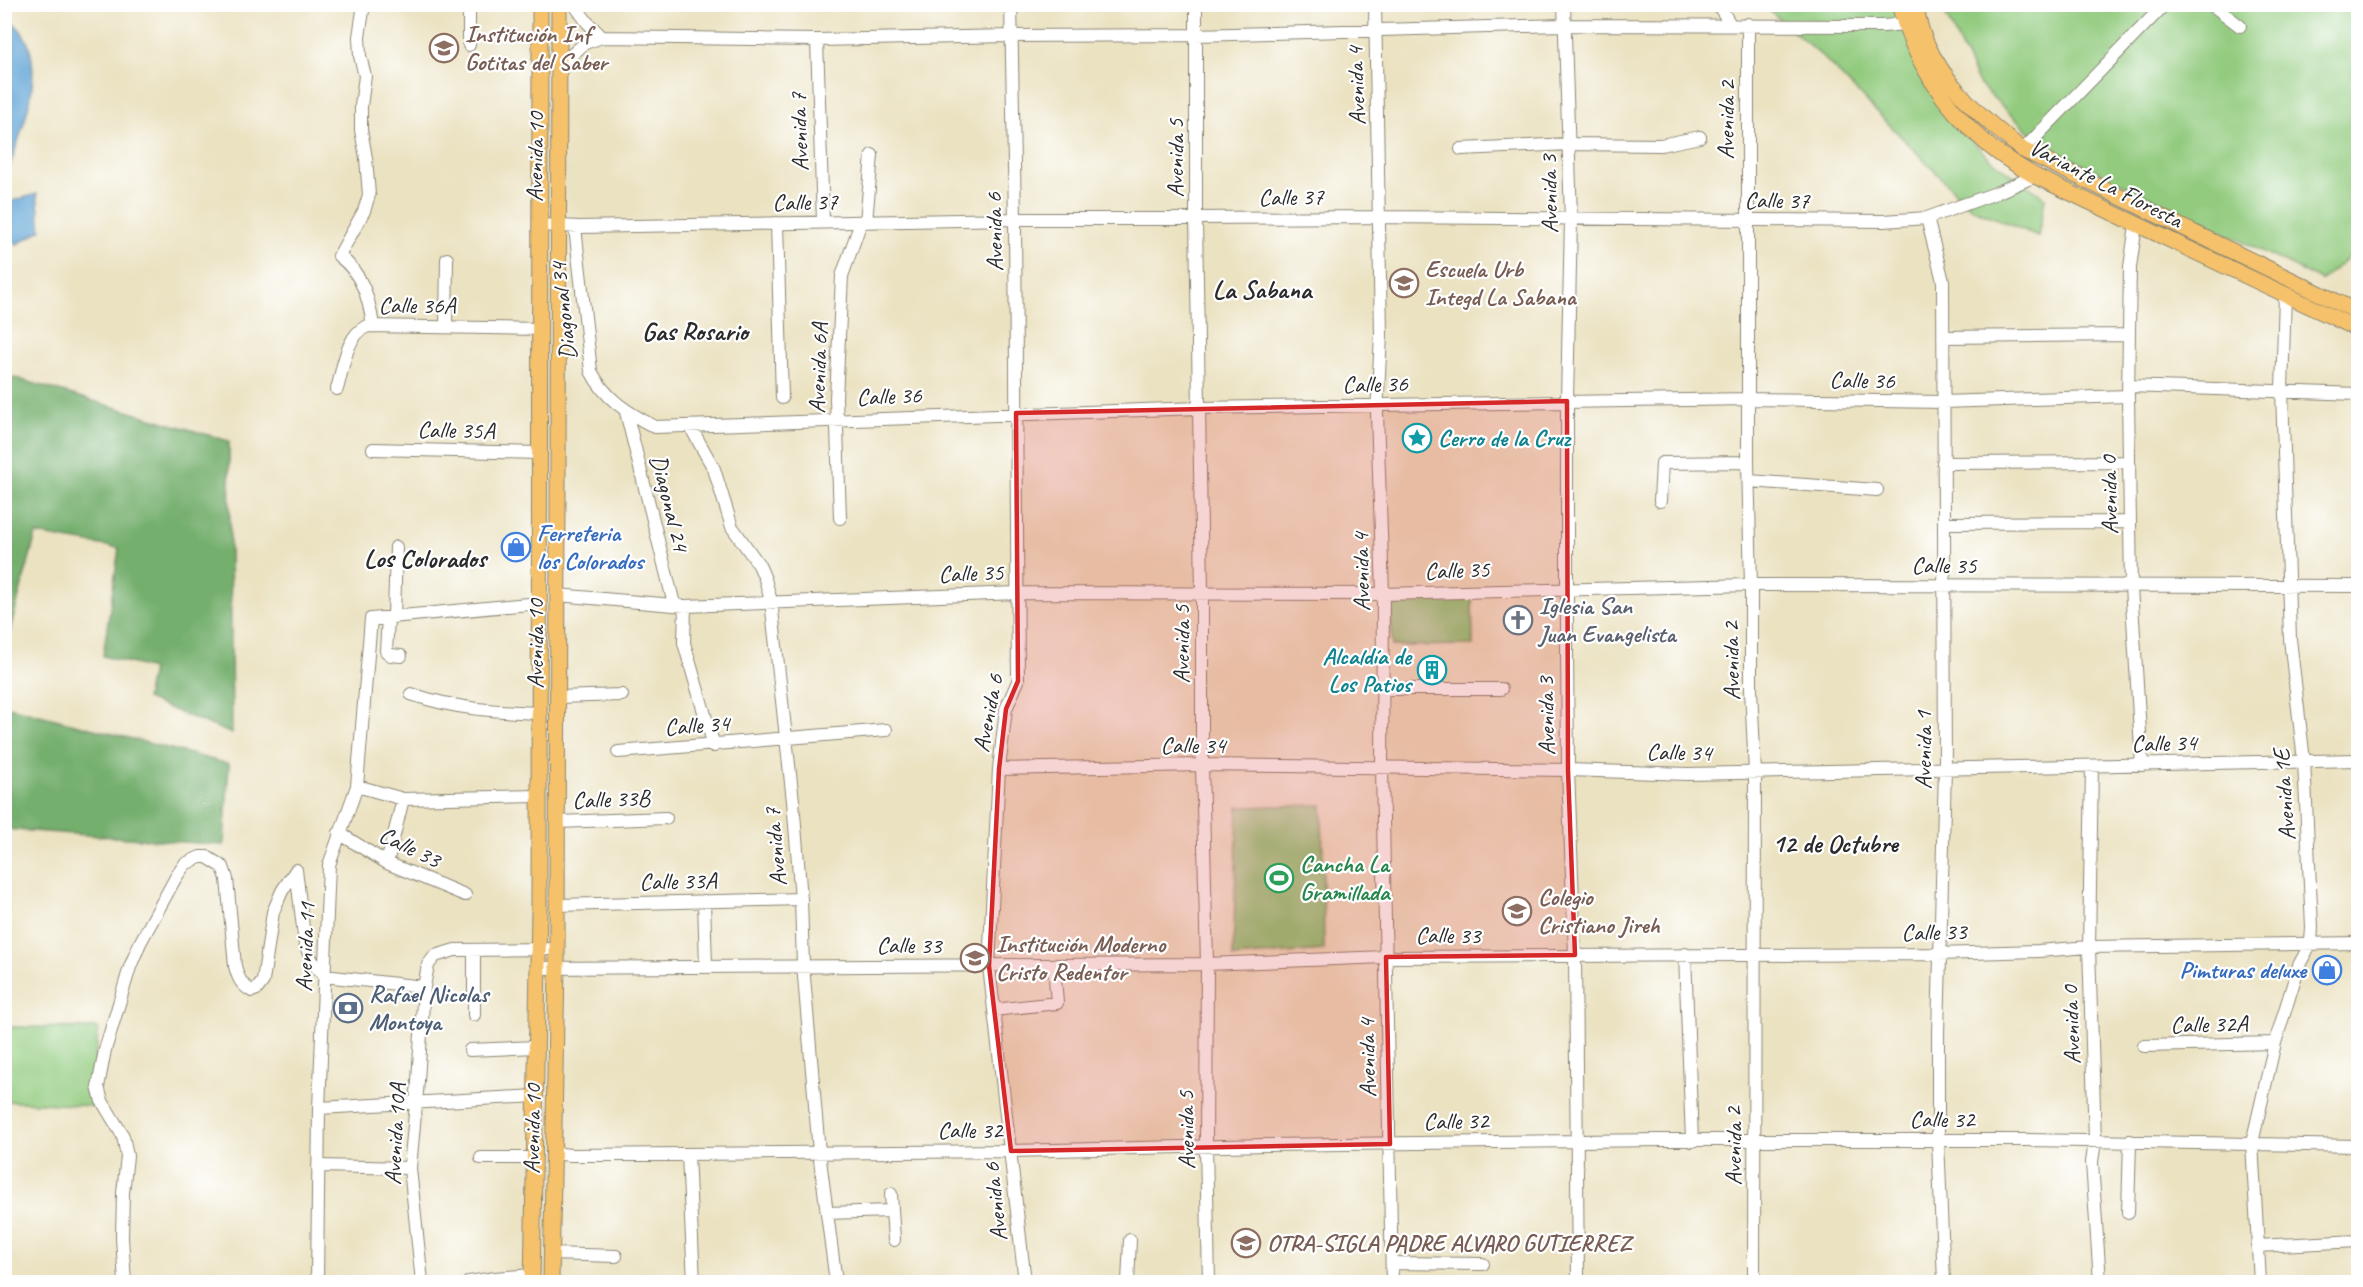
<svg xmlns="http://www.w3.org/2000/svg" width="2363" height="1287" viewBox="0 0 2363 1287" font-family="Caveat,sans-serif">
<rect width="100%" height="100%" fill="#fff"/>
<filter id="ink" filterUnits="userSpaceOnUse"><feTurbulence type="fractalNoise" baseFrequency=".0167" numOctaves="2"/><feDisplacementMap in="SourceGraphic" scale="12" xChannelSelector="R" yChannelSelector="G"/><feConvolveMatrix kernelMatrix="1 2 1 2 8 2 1 2 1" color-interpolation-filters="sRGB"/></filter>
<filter id="wash" filterUnits="userSpaceOnUse"><feTurbulence type="fractalNoise" baseFrequency=".008" numOctaves="4" result="noise"/><feDisplacementMap in="SourceGraphic" scale="24" xChannelSelector="R" yChannelSelector="G"/><feGaussianBlur stdDeviation="1.35" result="paint"/><feColorMatrix in="noise" values="0 0 0 0 0 0 0 0 0 0 0 0 0 0 0 0 0 1.4 0 .05"/><feComposite in="paint" operator="in"/></filter>
<g filter="url(#wash)">
<rect width="100%" height="100%" fill="#ebe2c1"/>
<path fill="#92cb7e" stroke="#5e7b54" stroke-width="1.5" d="M1763,5H1897L1954,122L1990,159L2045,198L2038,236L1971,208L1823,57Z
M1941,5H2358V250L2321,280L2043,145L1979,84Z
M1472,598L1473,645L1392,646L1391,600Z
M1322,805L1324,950L1233,957L1238,807Z
M4,1027L98,1028L92,1106L5,1101Z"/>
<path fill="#75af6d" stroke="#506d4c" stroke-width="1.5" d="M5,375L229,441L232,734L146,699L152,669L103,656L119,548L36,534L5,648Z
M5,706L229,764L224,845L5,829Z"/>
<path fill="#60a4d5" stroke="#466880" stroke-width="1.5" d="M4,14C10,19 16,25 21,31C48,68 22,130 9,168L5,172Z
M37,194L41,230L17,244L5,236V203Z"/>
</g>
<g filter="url(#ink)">
<g fill="none" stroke-linecap="round" stroke-linejoin="round">
<g stroke="#8b8676" stroke-width="14">
<path id="minor" d="M364,4L359,37L360,56L365,76L361,106V130L366,158L369,195L364,211L339,256C362,273 369,298 373,326
M469,4V45
M574,4L587,22L602,37
M1011,4L1015,219L1018,681L1006,709L999,769L989,966L1025,1282
M1196,4V220L1202,593V765L1207,964L1206,1146L1209,1282
M1375,4L1381,335L1377,413L1383,594L1382,768L1392,1282
M1564,4L1571,219L1567,401V649L1568,770L1575,955L1578,1282
M1718,4L1730,24
M2211,4L2240,26
M1748,24V462L1751,585V689L1755,773L1754,1282
M817,40L823,222
M559,66L585,43L602,37L817,40L1011,36L1196,35L1564,25L1884,26L1904,24
M1461,149L1569,144L1661,145L1700,137
M2023,150L2165,4
M1927,218L1943,281L1945,769L1938,1033V1140L1944,1282
M866,222L872,155
M777,223L782,398
M539,225L580,227L1015,219L1380,217L1884,221L1927,218L1996,193L2035,176
M2136,225L2130,267L2128,396L2131,587L2142,765
M575,227L591,371C605,399 628,413 655,427L1199,408L1749,399L1943,402L2128,396
M446,326L447,259
M1943,337L2129,335
M2128,386L2358,394
M337,389C343,369 346,334 368,326L540,329
M626,412L674,604
M690,426L714,469L732,527L759,565L765,579L771,601L793,801L801,899L803,965L819,1152L836,1282
M373,449L538,453
M1943,463L2129,462
M1749,481L1877,490
M1660,501L1662,463L1748,462
M840,518L836,398L842,276L861,222
M1944,523L2130,522
M557,595L685,606L1017,593L1383,594L1751,585L2358,586
M685,606L684,643L714,746
M394,617L396,547
M388,618L386,651L391,655L401,656
M1383,689H1501
M411,694C456,709 491,711 538,713
M557,697L622,695
M618,752L886,730
M2092,766L2089,947L2095,1141L2092,1162L2100,1282
M999,769L1202,765L1568,770L1688,774L2358,760
M357,786L403,799L538,796
M558,822L666,818
M339,833L387,863L465,895
M387,863L403,799
M296,870L305,944L313,963L324,976L424,987
M704,901L706,966
M557,905L801,899
M1685,954L1692,1141
M538,968L1207,964L1386,957L1938,954L2038,951L2089,947L2358,943
M994,1010L1057,1003L1054,966
M474,1015V950
M2144,1046L2275,1043
M470,1050L537,1047
M319,1108L537,1096
M554,1153L570,1155L1011,1151L1267,1145L1661,1140H2028L2358,1146
M688,1154L694,1282
M481,1158H535
M318,1166L410,1168
M891,1194L894,1240
M827,1213L891,1211
M2128,1213L2130,1141
M2257,1246L2358,1241
M551,1254L616,1256
M1393,1263L1483,1264
M125,1282L122,1238L123,1193L127,1156L123,1136L102,1101L98,1087L105,1050L130,967L140,943L176,877L185,864L200,857H207L223,867L227,879L235,966C238,978 241,985 252,991L257,989L263,981L273,912L282,891L296,870
M317,1282L319,1108L329,865L357,786L371,619L539,603
M422,1282L410,1168L418,1081L424,987L428,965L435,956L455,950L556,949
M469,1282L495,1278L532,1275
M1128,1282L1130,1240
M2260,1282L2252,1143L2275,1043L2299,965L2311,943L2312,927L2304,761L2290,639L2282,390L2285,295"/>
</g>
<g stroke="#8b8676" stroke-width="17">
<path id="major" d="M1899,4C1913,58 1943,106 1986,143C2000,156 2018,166 2035,176L2358,329
M1915,4C1918,16 1920,29 1925,40C1945,86 1984,120 2023,150L2358,312
M532,1282L539,911L540,4
M551,1282L557,968L559,4"/>
</g>
<use href="#minor" stroke="#fff" stroke-width="12"/>
<use href="#major" stroke="#f5c16b" stroke-width="15"/>
</g>
</g>
<path fill="#d62828" fill-opacity="0.2" stroke="#d62828" stroke-width="4.5" stroke-linejoin="round" d="M1567,401L1568,770L1575,955L1386,957L1390,1144L1011,1151L989,966L999,769L1006,709L1018,681L1016,413Z"/>
<defs>
<g id="school-ring" transform="scale(1.5)"><circle r="9.5" fill="#fff" stroke="#8d6e63" stroke-width="1.5"/><path d="M0-5L7-2L0 1L-7-2ZM-4 1L0 2.5L4 1V4Q0 6-4 4Z" fill="#8d6e63"/></g>
<g id="sight-ring" transform="scale(1.5)"><circle r="9.5" fill="#fff" stroke="#0f9aa8" stroke-width="1.5"/><path d="M0-6L1.8-2.2L6-1.7L2.9 1.2L3.7 5.4L0 3.3L-3.7 5.4L-2.9 1.2L-6-1.7L-1.8-2.2Z" fill="#0f9aa8"/></g>
<g id="shop-ring" transform="scale(1.5)"><circle r="9.5" fill="#fff" stroke="#3f7fe0" stroke-width="1.5"/><path d="M-5-2.5h2.3a2.7 3.5 0 0 1 5.4 0H5L5.5 6h-11ZM-1.5-2.5h3a1.5 2.3 0 0 0-3 0Z" fill="#3f7fe0"/></g>
<g id="church-ring" transform="scale(1.5)"><circle r="9.5" fill="#fff" stroke="#6b7280" stroke-width="1.5"/><path d="M-1.2-6h2.4v3.5h3.3v2.4h-3.3V6h-2.4V-.1h-3.3v-2.4h3.3Z" fill="#6b7280"/></g>
<g id="building-ring" transform="scale(1.5)"><circle r="9.5" fill="#fff" stroke="#0f9aa8" stroke-width="1.5"/><path d="M-4-6H4V6H1V3H-1V6H-4ZM-2.5-4.3h1.7v1.8h-1.7ZM.8-4.3h1.7v1.8H.8ZM-2.5-1h1.7V.8h-1.7ZM.8-1h1.7V.8H.8Z" fill="#0f9aa8"/></g>
<g id="stadium-ring" transform="scale(1.5)"><circle r="9.5" fill="#fff" stroke="#2e9e5b" stroke-width="1.5"/><path d="M0-5a6.5 5 0 1 0 0 10a6.5 5 0 1 0 0-10ZM-3.5-1.8h7v3.6h-7Z" fill="#2e9e5b"/></g>
<g id="bank-ring" transform="scale(1.5)"><circle r="9.5" fill="#fff" stroke="#5c6f8a" stroke-width="1.5"/><path d="M-6-4H6V4H-6ZM0-2.3a2.3 2.3 0 1 0 0 4.6a2.3 2.3 0 1 0 0-4.6Z" fill="#5c6f8a"/></g>
</defs>
<g fill-rule="evenodd">
<use href="#school-ring" x="444" y="48"/>
<use href="#school-ring" x="1404" y="283"/>
<use href="#sight-ring" x="1417" y="438"/>
<use href="#shop-ring" x="516" y="547"/>
<use href="#church-ring" x="1518" y="620"/>
<use href="#building-ring" x="1432" y="670"/>
<use href="#stadium-ring" x="1279" y="878"/>
<use href="#school-ring" x="1517" y="911"/>
<use href="#school-ring" x="975" y="958"/>
<use href="#shop-ring" x="2327" y="970"/>
<use href="#bank-ring" x="348" y="1008"/>
<use href="#school-ring" x="1246" y="1243"/>
</g>
<g text-anchor="middle" stroke-width="4.5" stroke-linejoin="round" paint-order="stroke">
<g font-size="24" font-weight="bold" fill="#785e54" stroke="#fff" text-anchor="start">
<text x="465" y="42">Institución Inf<tspan x="465" dy="28">Gotitas del Saber</tspan></text>
<text x="1425" y="277">Escuela Urb<tspan x="1425" dy="28">Integd La Sabana</tspan></text>
<text x="1538" y="905">Colegio<tspan x="1538" dy="28">Cristiano Jireh</tspan></text>
<text x="996" y="952">Institución Moderno<tspan x="996" dy="28">Cristo Redentor</tspan></text>
<text x="1267" y="1251">OTRA-SIGLA PADRE ALVARO GUTIERREZ</text>
</g>
<g font-size="24" fill="#2b2b2b" stroke="#fff">
<text transform="translate(1356 86) rotate(-92)" y="8">Avenida 4</text>
<text transform="translate(1726 120) rotate(-89)" y="8">Avenida 2</text>
<text transform="translate(799 132) rotate(-92)" y="8">Avenida 7</text>
<text transform="translate(535 157) rotate(-89)" y="8">Avenida 10</text>
<text transform="translate(1175 158) rotate(-90)" y="8">Avenida 5</text>
<text transform="translate(2106 183) rotate(27)" y="8">Variante La Floresta</text>
<text transform="translate(1549 194) rotate(-91)" y="8">Avenida 3</text>
<text transform="translate(1291 197) rotate(-1)" y="8">Calle 37</text>
<text x="1777" y="208">Calle 37</text>
<text transform="translate(805 202) rotate(-1)" y="8">Calle 37</text>
<text transform="translate(994 232) rotate(-91)" y="8">Avenida 6</text>
<text x="417" y="313">Calle 36A</text>
<text transform="translate(563 311) rotate(-96)" y="8">Diagonal 34</text>
<text transform="translate(818 368) rotate(-88)" y="8">Avenida 6A</text>
<text transform="translate(1862 380) rotate(1)" y="8">Calle 36</text>
<text transform="translate(1375 384) rotate(-1)" y="8">Calle 36</text>
<text transform="translate(889 396) rotate(-2)" y="8">Calle 36</text>
<text transform="translate(456 430) rotate(1)" y="8">Calle 35A</text>
<text transform="translate(2109 495) rotate(-91)" y="8">Avenida 0</text>
<text transform="translate(670 503) rotate(76)" y="8">Diagonal 24</text>
<text x="1944" y="573">Calle 35</text>
<text transform="translate(1457 570) rotate(-2)" y="8">Calle 35</text>
<text transform="translate(1361 572) rotate(-91)" y="8">Avenida 4</text>
<text transform="translate(971 573) rotate(-2)" y="8">Calle 35</text>
<text transform="translate(535 644) rotate(-90)" y="8">Avenida 10</text>
<text transform="translate(1181 644) rotate(-90)" y="8">Avenida 5</text>
<text transform="translate(1731 661) rotate(-91)" y="8">Avenida 2</text>
<text transform="translate(988 713) rotate(-79)" y="8">Avenida 6</text>
<text transform="translate(1546 716) rotate(-91)" y="8">Avenida 3</text>
<text transform="translate(697 725) rotate(-4)" y="8">Calle 34</text>
<text transform="translate(2164 743) rotate(-1)" y="8">Calle 34</text>
<text x="1193" y="753">Calle 34</text>
<text transform="translate(1923 750) rotate(-90)" y="8">Avenida 1</text>
<text transform="translate(1679 752) rotate(1)" y="8">Calle 34</text>
<text transform="translate(2284 795) rotate(-94)" y="8">Avenida 1E</text>
<text transform="translate(611 799) rotate(-2)" y="8">Calle 33B</text>
<text transform="translate(410 847) rotate(26)" y="8">Calle 33</text>
<text transform="translate(775 847) rotate(-95)" y="8">Avenida 7</text>
<text transform="translate(678 881) rotate(-1)" y="8">Calle 33A</text>
<text transform="translate(1934 932) rotate(-1)" y="8">Calle 33</text>
<text x="1448" y="943">Calle 33</text>
<text x="909" y="953">Calle 33</text>
<text transform="translate(305 947) rotate(-88)" y="8">Avenida 11</text>
<text transform="translate(2209 1024) rotate(-1)" y="8">Calle 32A</text>
<text transform="translate(2071 1025) rotate(-92)" y="8">Avenida 0</text>
<text transform="translate(1367 1058) rotate(-91)" y="8">Avenida 4</text>
<text x="1942" y="1127">Calle 32</text>
<text transform="translate(1456 1121) rotate(-1)" y="8">Calle 32</text>
<text transform="translate(532 1129) rotate(-89)" y="8">Avenida 10</text>
<text x="970" y="1138">Calle 32</text>
<text transform="translate(1186 1130) rotate(-91)" y="8">Avenida 5</text>
<text transform="translate(395 1134) rotate(-87)" y="8">Avenida 10A</text>
<text transform="translate(1733 1146) rotate(-90)" y="8">Avenida 2</text>
<text transform="translate(995 1202) rotate(-96)" y="8">Avenida 6</text>
</g>
<g font-size="24" font-weight="bold" fill="#0d838f" stroke="#fff" text-anchor="start">
<text x="1438" y="446">Cerro de la Cruz</text>
<text x="1411" y="664" text-anchor="end">Alcaldía de<tspan x="1411" dy="28">Los Patios</tspan></text>
</g>
<g font-size="24" font-weight="bold" fill="#366cbe" stroke="#fff" text-anchor="start">
<text x="537" y="541">Ferreteria<tspan x="537" dy="28">los Colorados</tspan></text>
<text x="2306" y="978" text-anchor="end">Pimturas deluxe</text>
</g>
<g font-size="24" font-weight="bold" fill="#5b616d" stroke="#fff" text-anchor="start">
<text x="1539" y="614">Iglesia San<tspan x="1539" dy="28">Juan Evangelista</tspan></text>
</g>
<g font-size="24" font-weight="bold" fill="#27864d" stroke="#fff" text-anchor="start">
<text x="1300" y="872">Cancha La<tspan x="1300" dy="28">Gramillada</tspan></text>
</g>
<g font-size="24" font-weight="bold" fill="#4e5e75" stroke="#fff" text-anchor="start">
<text x="369" y="1002">Rafael Nicolas<tspan x="369" dy="28">Montoya</tspan></text>
</g>
<g font-size="26" font-weight="bold" fill="#2b2b2b" stroke="#fff">
<text x="1262" y="298">La Sabana</text>
<text x="695" y="340">Gas Rosario</text>
<text x="425" y="567">Los Colorados</text>
<text x="1835" y="852">12 de Octubre</text>
</g>
</g>
<rect width="2363" height="1287" fill="none" stroke="#fff" stroke-width="24"/>
</svg>
